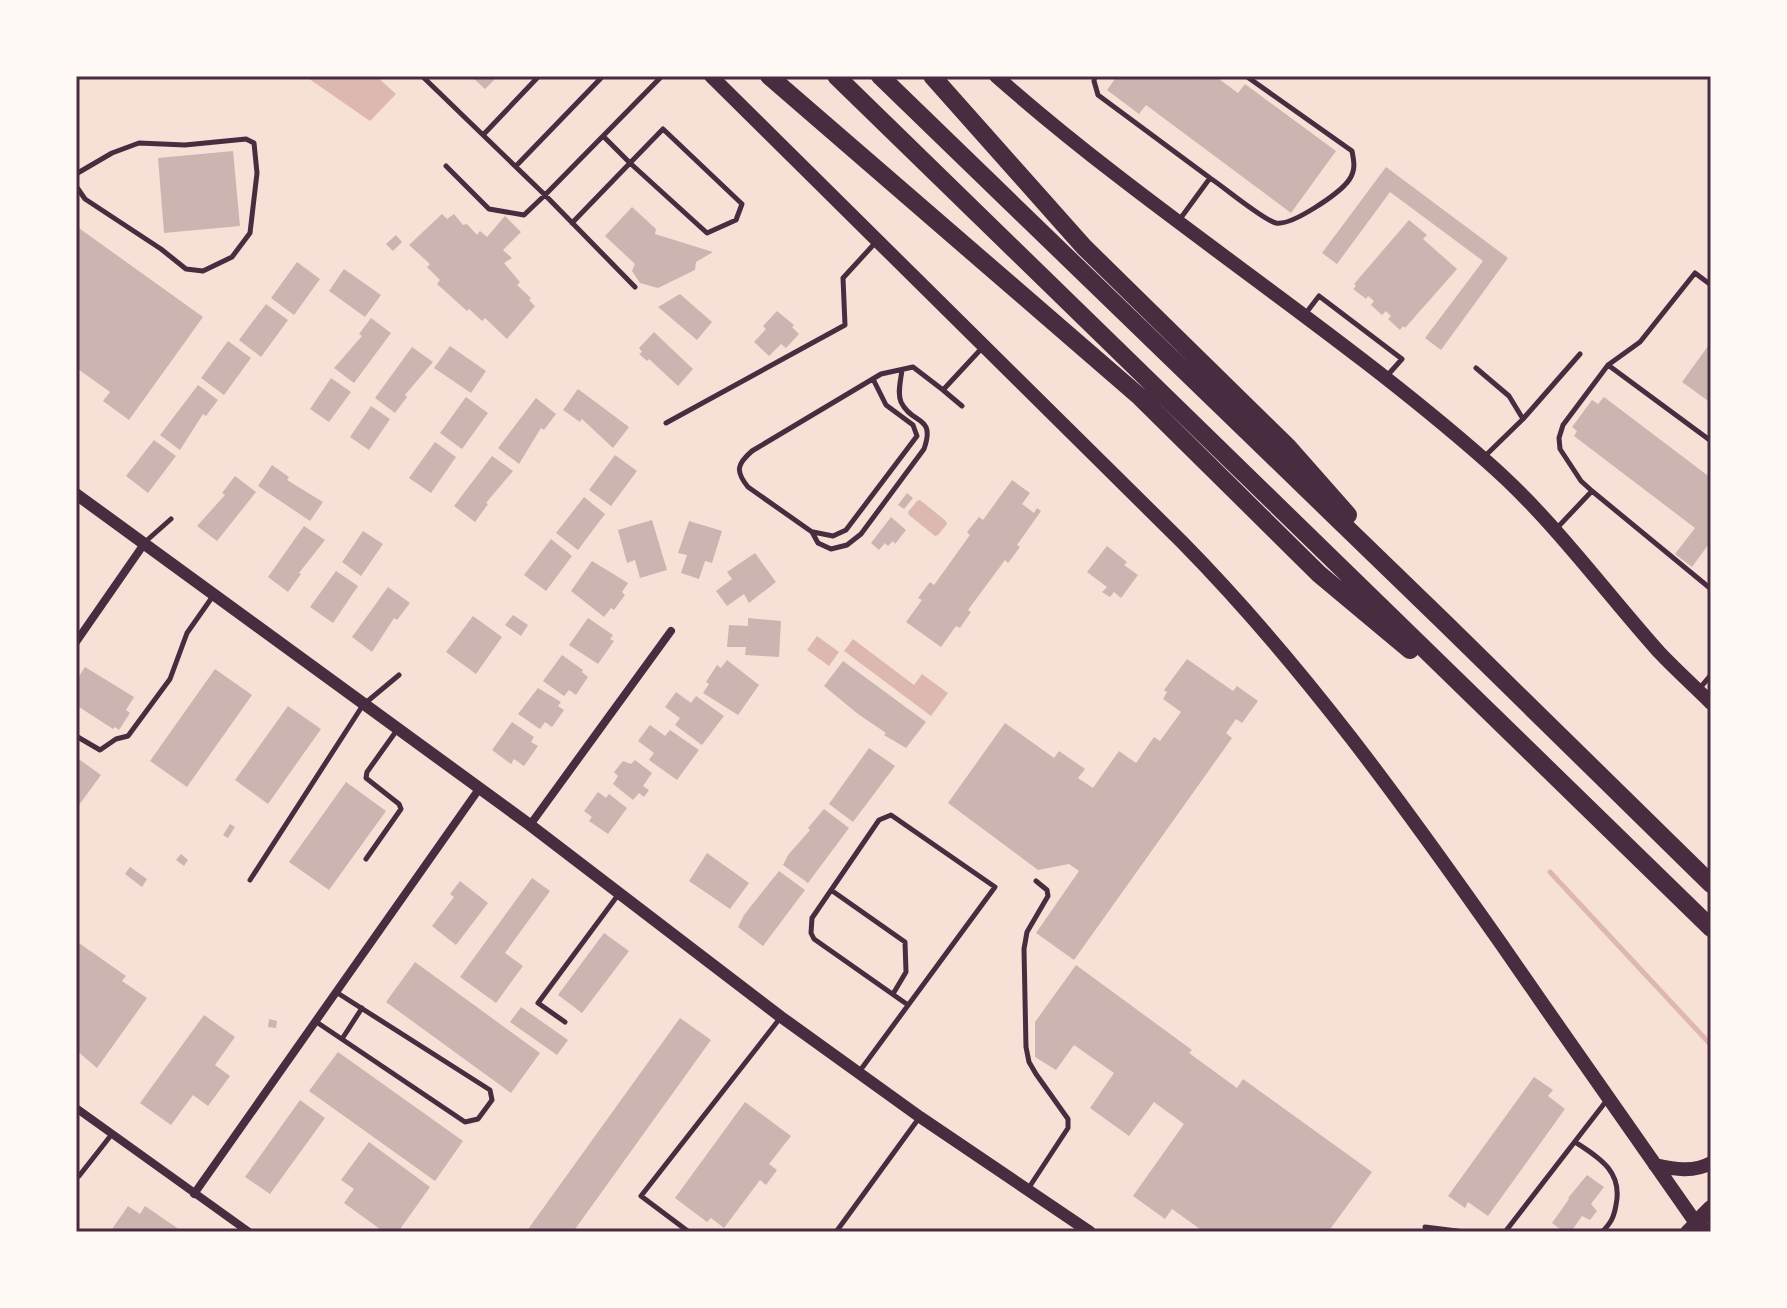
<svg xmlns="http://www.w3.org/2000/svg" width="1787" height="1308" viewBox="0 0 1787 1308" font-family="Montserrat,sans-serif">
<rect width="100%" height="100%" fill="#f7e1d7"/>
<path fill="#dcb8b0" d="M305,76H376L396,94L370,121Z
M920,500L946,521L947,524L938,535L935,536L909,515L908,512L917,501Z
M817,636L839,652L829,666L807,650Z
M853,639L914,685L922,674L948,693L931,716L844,651Z"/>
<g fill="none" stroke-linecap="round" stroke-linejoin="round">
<path stroke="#dcb8b0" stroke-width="5" d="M1550,872L1711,1045"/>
</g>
<path fill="#ccb4b1" d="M471,76H498L485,89Z
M1117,76H1195L1200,80L1203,76H1215L1238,93L1245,84L1336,151L1291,213L1146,105L1139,114L1107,90Z
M233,151L240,226L164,233L158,158Z
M1386,167L1508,258L1441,350L1425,338L1483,261L1390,192L1337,264L1322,253Z
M632,207L656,229L655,234L713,252L696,262L695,270L658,288L640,283L632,271L635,264L605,236Z
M442,214L447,219L454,214L463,225L467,224L477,235L480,231L487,237L505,216L521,232L503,250L512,258L504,263L520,282L517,285L531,298L529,300L535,306L507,339L485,318L482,321L469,309L467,311L437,284L440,280L427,267L430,264L409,245Z
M1409,220L1427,235L1423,239L1457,269L1405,328L1403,326L1400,330L1388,319L1391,316L1386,311L1382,315L1371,305L1374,301L1368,296L1366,299L1353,289L1356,286L1354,284Z
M76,226L203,317L129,420L103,401L110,392L78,369L76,372Z
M396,235L402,242L393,251L386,244Z
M297,262L320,279L294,315L271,298Z
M344,269L381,295L365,317L329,291Z
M680,294L712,322L697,340L658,307Z
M266,304L288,320L261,357L239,340Z
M777,311L794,325L792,327L799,334L786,348L781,344L769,356L754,342L766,329L763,326Z
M371,318L391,333L354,383L334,368L362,336L359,334Z
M654,332L693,369L678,386L649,359L647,361L639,354L642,352L639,348Z
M228,341L251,358L224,395L201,378Z
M1711,342V403L1682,382Z
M450,346L486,371L471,393L434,368Z
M412,347L433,362L405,395L407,397L395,413L375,398Z
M331,378L351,392L329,422L310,409Z
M198,385L218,400L206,416L203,414L180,450L160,435Z
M578,389L629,427L613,448L582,419L580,422L563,410Z
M466,397L488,413L462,449L440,433Z
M1604,397L1711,478V541L1692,567L1675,554L1695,528L1574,436L1577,431L1572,427L1592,400L1598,404Z
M536,398L556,414L544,430L541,428L519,464L498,448Z
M371,406L390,419L369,450L350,437Z
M154,440L176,456L148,493L126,476Z
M435,442L456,457L431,493L409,478Z
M615,455L637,471L611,506L589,490Z
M492,456L513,471L486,503L488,504L475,522L454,506Z
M272,465L289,477L287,480L323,502L310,521L258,486Z
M235,476L256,492L217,541L197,526L225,495L222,493Z
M1012,480L1030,493L1022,504L1034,513L1037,508L1041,511L1017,545L1020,547L1008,563L1005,560L968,610L971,612L960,628L956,626L941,647L906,622L922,600L918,598L930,582L934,585L970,535L967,532L979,517L983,520Z
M907,493L913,498L904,509L898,505Z
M584,497L605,514L578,550L556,533Z
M891,517L906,530L895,544L893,541L888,546L885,543L879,550L871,543Z
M652,520L667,570L640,578L635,560L627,563L618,530Z
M689,521L722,531L712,563L705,561L699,579L681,573L687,555L678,553Z
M304,526L325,540L299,573L301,574L288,592L268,577Z
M363,531L383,544L361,576L342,562Z
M551,539L572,556L546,591L524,575Z
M1107,546L1127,562L1124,565L1138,575L1121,598L1114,592L1110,597L1102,592L1107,587L1087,572Z
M755,553L776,582L749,603L744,594L727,606L716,591L732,579L727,572Z
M592,561L628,583L622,592L625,595L614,610L611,608L604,617L571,591Z
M336,571L358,586L333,623L310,607Z
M388,587L410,603L397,620L394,618L372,652L352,637Z
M513,615L528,625L521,636L505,625Z
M473,616L502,637L476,674L446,652Z
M588,618L613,635L610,639L614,641L598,664L569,645Z
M748,618L781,621L779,657L745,655L746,647H727L729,625L748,626Z
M562,655L583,670L582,672L588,677L576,695L569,690L564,696L543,681Z
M1187,659L1233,691L1237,686L1258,701L1242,723L1236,719L1226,733L1232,738L1074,960L1036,933L1079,871L1069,864L1038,870L948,803L1005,723L1054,758L1059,751L1085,769L1078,778L1093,788L1119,751L1136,763L1154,737L1160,741L1181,712L1163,699L1167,692L1164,690Z
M727,660L759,685L738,715L703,693L709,684L706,682L717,665L721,668Z
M843,661L926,722L906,748L884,735L886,733L858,714L824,686Z
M85,667L134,697L126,710L130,713L119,730L115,727L113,729L76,705V681Z
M215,669L252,695L187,787L150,761Z
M538,688L561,702L558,706L564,710L552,727L545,722L540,729L518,714Z
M676,692L691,703L696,696L724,716L702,745L675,725L680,718L665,707Z
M288,706L321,729L268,804L235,780Z
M512,722L534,737L531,742L538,746L524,766L514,759L511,764L492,750Z
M650,725L665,736L670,730L699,750L677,780L649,760L654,753L638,741Z
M869,748L895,766L853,822L829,804Z
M76,757L101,775L76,809Z
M635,760L652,773L643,786L649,790L644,797L639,793L633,800L613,784L618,776L614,772L623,761L631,764Z
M346,782L386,811L329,890L289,862Z
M598,792L606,798L609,794L627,808L608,834L589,821L592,817L584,811Z
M824,809L849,828L808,883L783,865L788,855L810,830L808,828Z
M230,824L235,827L228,838L223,835Z
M707,853L749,883L730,909L689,881Z
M181,854L188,860L184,866L176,860Z
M130,867L147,879L142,887L125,874Z
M779,871L805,890L763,946L738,927L744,915Z
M532,878L550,891L505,953L523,966L496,1003L460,977Z
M460,881L488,903L456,945L432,926L454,897L450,894Z
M604,933L629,951L582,1013L558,995Z
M76,941L126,976L122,981L147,998L97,1068L76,1050Z
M415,962L540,1053L511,1093L386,1002Z
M1076,965L1192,1050L1189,1053L1237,1088L1243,1079L1372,1172L1328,1232H1204L1172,1209L1165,1219L1133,1196L1184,1124L1154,1102L1129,1136L1090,1108L1114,1073L1074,1045L1056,1070L1035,1057V1022Z
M521,1007L568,1040L557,1055L510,1022Z
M204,1015L235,1037L215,1065L230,1076L208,1106L193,1095L171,1125L140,1103Z
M680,1018L711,1040L573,1232H526Z
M269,1019L277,1021L276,1028L268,1027Z
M338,1052L463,1141L435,1181L309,1091Z
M1534,1077L1553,1090L1548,1096L1565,1109L1488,1216L1468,1202L1465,1208L1448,1196Z
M300,1100L325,1118L270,1194L245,1177Z
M745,1102L791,1136L769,1164L777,1170L766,1185L760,1180L724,1228L711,1218L707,1222L675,1198Z
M369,1142L430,1187L398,1232H384L344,1203L354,1189L341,1180Z
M1587,1175L1604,1187L1591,1204L1597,1211L1590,1220L1582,1216L1571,1232H1564L1552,1223L1569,1199L1568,1198Z
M128,1206L140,1214L145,1206L183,1232H110Z"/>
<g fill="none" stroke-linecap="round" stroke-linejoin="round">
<path stroke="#4a2c40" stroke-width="5" d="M422,76L545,195L662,76
M1095,76L1094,81L1098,95L1210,178
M663,129L742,204L736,220L707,233L630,163Z
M483,135L539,76
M446,166L489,209L524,215L545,195L635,287
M516,166L603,76
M76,174L112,153L139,143L185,145L246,139L254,143L257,173L250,233L232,257L203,271L186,269L161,249L85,199L76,186
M1180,219L1210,178C1224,187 1263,220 1276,223C1292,226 1340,193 1349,180C1356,170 1354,161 1352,151L1246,76
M572,223L630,163L603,136
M1306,313L1319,296L1402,359L1386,377
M1608,365L1711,441
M1476,368L1509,396L1523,419
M902,370C901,379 897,393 901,402C912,425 936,415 924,449L861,534L847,545L831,549L818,543L812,532L748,487C735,471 737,464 752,451L881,374L913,367L943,390L982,348
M943,390L962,406
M666,423L845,325L843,278L876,242
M1484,457L1523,419L1580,354
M1592,491L1711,589
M1556,529L1592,491L1581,481L1560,449L1559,438L1563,425L1608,365L1640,342L1695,273L1711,285
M813,532L833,536L846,530L917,436L913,425L886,405L873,379
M145,542L171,519
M1699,689L1711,675
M76,736L100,750L116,739L128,736L170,679L187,633L213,596
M366,859L401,809L399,804L366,778L367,772L397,730
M250,880L363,705L399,675
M831,890L905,942L906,972L893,994
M315,1021L465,1122L478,1119L492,1100L490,1090L336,992
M565,1022L538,1003L618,895
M342,1039L362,1008
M859,1072L995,887L891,815L879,820L812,918L811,933L814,939L908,1005
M1575,1142C1600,1158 1623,1172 1616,1205C1614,1217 1611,1223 1602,1232
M76,1174L79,1176L112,1134
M1028,1189L1068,1128V1119L1036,1074L1029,1062L1026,1047L1024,949L1027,932L1048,896L1047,890L1036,881
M1425,1227L1465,1232
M689,1232L641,1196L781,1017
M836,1232L919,1118
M1505,1232L1607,1100"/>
<path stroke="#4a2c40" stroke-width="8" d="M76,642L144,544
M530,825L671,631
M76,1108L249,1232
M194,1194L479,789"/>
<path stroke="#4a2c40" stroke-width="12" d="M76,494L530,825L781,1017L920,1117L1090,1232"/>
<path stroke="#4a2c40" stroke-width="14" d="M711,76L1182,542C1303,665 1403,804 1502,945C1566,1038 1631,1130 1696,1223L1687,1232
M996,76C1151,213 1329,323 1485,460C1551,517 1601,587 1659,652C1676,670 1694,686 1711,703
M1655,1165C1674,1169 1693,1173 1711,1163"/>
<path stroke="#4a2c40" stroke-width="16" d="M1705,1232L1696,1223L1711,1208"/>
<path stroke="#4a2c40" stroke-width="18" d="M769,76L1140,397L1319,574L1410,650
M836,76L1711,928
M880,76L1446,624L1711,884
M932,76L1084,247L1288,447L1348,515"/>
</g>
<rect width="1787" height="1308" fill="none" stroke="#fffaf5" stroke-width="156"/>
<rect x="78" y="78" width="1631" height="1152" fill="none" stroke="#4a2c40" stroke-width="3"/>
</svg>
